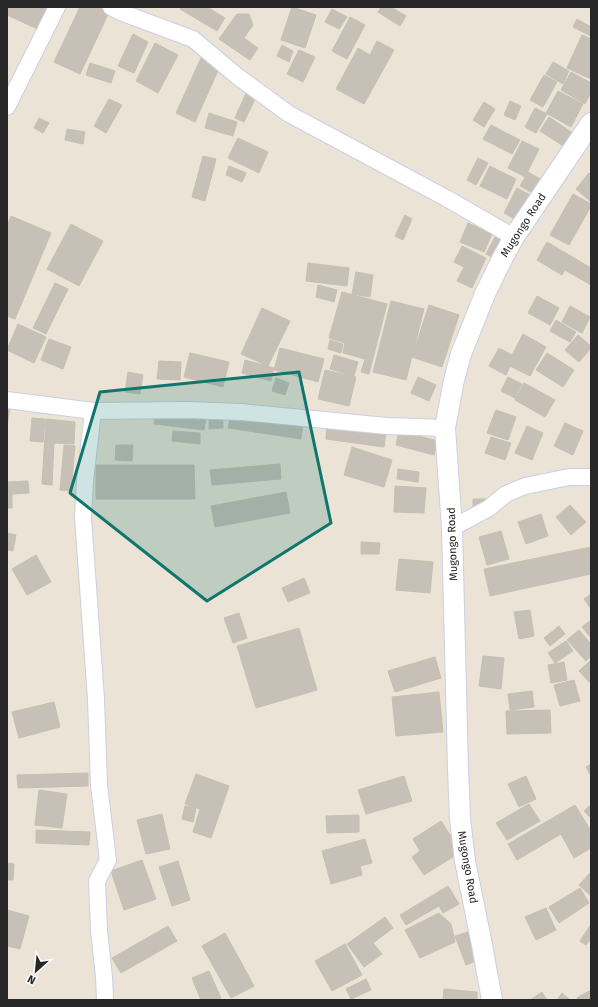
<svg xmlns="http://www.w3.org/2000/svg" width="598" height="1007" viewBox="0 0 598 1007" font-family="'Fira Sans',sans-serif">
<rect width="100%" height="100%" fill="#ebe3d6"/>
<path fill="#c6c0b7" stroke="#c6c0b0" d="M7,7H42L53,12L44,32L7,15Z
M80,7L111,8L80,74L54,62Z
M181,7H207L225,18L217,31L180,9Z
M292,7L316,15L305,48L281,40Z
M381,7H391L406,16L400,26L378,12Z
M332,9L347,17L339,29L325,22Z
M237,14H249L253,25L244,38L258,48L250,60L219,39Z
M350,17L365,25L347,59L332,51Z
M577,19L591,27V36L573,27Z
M133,34L148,42L134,73L118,66Z
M582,35L591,39V79L567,68Z
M377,41L394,50L364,104L336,89L358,48L370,55Z
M155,43L178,55L158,93L136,81Z
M282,45L293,51L289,62L277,56Z
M299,50L315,57L303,82L287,74Z
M201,58L220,66L195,122L176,113Z
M553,62L569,71L563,84L546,74Z
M90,63L115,71L111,83L86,75Z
M571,72L591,83V92L585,104L561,90Z
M544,75L557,82L543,107L530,100Z
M247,91L257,95L244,122L235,118Z
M558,91L583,104L571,127L546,113Z
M109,99L122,105L106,133L94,126Z
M510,101L521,106L515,120L504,115Z
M484,102L495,109L484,127L473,120Z
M535,108L547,114L536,133L525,127Z
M209,113L237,122L233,136L205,128Z
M549,117L574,134L565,147L540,131Z
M39,118L49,123L43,133L34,128Z
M491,125L520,140L512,154L483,139Z
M67,129L85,132L83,144L65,140Z
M238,138L268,152L259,173L228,158Z
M522,141L539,149L525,177L508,168Z
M203,156L216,159L205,201L192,197Z
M478,158L488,163L476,185L467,180Z
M229,166L246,173L242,182L226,175Z
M490,166L516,179L507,199L480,186Z
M528,172L544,181L536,195L520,186Z
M589,173L591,175V202L576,189Z
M517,188L532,196L518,221L504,213Z
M573,194L591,204V206L569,245L550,235Z
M405,215L412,219L403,240L395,236Z
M11,216L51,233L15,319L7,316V226Z
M468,223L492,234L484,252L460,242Z
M71,224L103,241L79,286L47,269Z
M495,237L502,241L494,258L486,254Z
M547,242L591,268V285L565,270L562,275L537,260Z
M462,246L486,258L472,288L457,281L464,267L454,262Z
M308,263L349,268L347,286L306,281Z
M356,272L373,275L370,297L352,294Z
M55,283L68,289L46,334L33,328Z
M318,285L337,290L334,302L316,297Z
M342,292L387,304L369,374L361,372L365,359L343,353L345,343L329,338Z
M537,296L559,308L550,325L528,313Z
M391,301L424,309L406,380L373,372Z
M429,305L459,315L442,367L412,357Z
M570,306L590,317L582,333L562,322Z
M262,308L290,321L268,366L241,354Z
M556,320L576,332L570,342L550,331Z
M18,324L46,337L34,363L7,350Z
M523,334L546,347L530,376L510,366L506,375L489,366L499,348L512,355Z
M578,335L591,346V348L579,362L565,350Z
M49,339L71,347L63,369L41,360Z
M330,340L343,344L341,353L328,349Z
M280,348L324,359L318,382L274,370Z
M190,353L229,362L223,387L184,377Z
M547,353L574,370L563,387L536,370Z
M334,355L358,362L354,376L330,369Z
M245,360L274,368L271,381L242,373Z
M159,361L181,362L180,380L157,379Z
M325,370L356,377L349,406L318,399Z
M128,372L143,375L140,394L125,392Z
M418,377L436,385L429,401L411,393Z
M508,377L522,384L515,398L501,391Z
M276,378L289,383L285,395L272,391Z
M524,383L555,400L545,417L515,400Z
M7,407L10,408L7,426Z
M496,410L516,417L508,440L487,433Z
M155,412L206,418L204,430L154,424Z
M231,413L303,424L301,439L228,428Z
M223,415V428L209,429V416Z
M32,418L45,419L43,442L30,441Z
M46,419L75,422L74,444L54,443L52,485L42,484Z
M565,423L583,431L573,455L554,446Z
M327,425L386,432L384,447L326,439Z
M527,426L543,433L532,460L515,453Z
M173,431L200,433V444L172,441Z
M399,431L438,441L434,455L396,445Z
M491,437L511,443L505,460L485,453Z
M64,445L75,446L71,491L60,490Z
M116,445H133L132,461L115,460Z
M352,447L392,460L384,487L344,475Z
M280,464L281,479L212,485L210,470Z
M96,465H194L195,499H96Z
M398,469L419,472L418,482L397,479Z
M28,481L29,493L12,494V508H7V482Z
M395,486L426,488L424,513L394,512Z
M286,492L290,513L215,527L211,506Z
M473,499H488L473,512Z
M570,505L586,522L571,535L556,517Z
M541,514L548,536L526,544L518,522Z
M501,531L509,559L487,565L479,537Z
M7,533L16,535L13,551L7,550Z
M361,542L380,543L379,554H361Z
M591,547V574L490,596L484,569Z
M36,555L51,582L27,595L12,569Z
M399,559L433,562L430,593L396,590Z
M304,578L310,593L288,602L282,588Z
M591,594V609L584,599Z
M530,610L534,636L519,639L514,612Z
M239,613L247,638L233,643L224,618Z
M591,620V638L582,627Z
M559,626L565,634L550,646L544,638Z
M299,628L317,690L256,708L237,646Z
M579,630L591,644V656L586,661L567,640Z
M566,641L573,651L555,663L548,653Z
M483,656L504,658L501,689L479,686Z
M435,657L441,678L395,692L388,671Z
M591,660V684L579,671Z
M564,662L567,680L551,683L548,665Z
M574,680L580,701L560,706L554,685Z
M532,691L534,707L510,710L508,694Z
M439,692L443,732L396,736L392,697Z
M54,702L60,727L19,738L12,712Z
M550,710L551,733L507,734L506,711Z
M591,764V776L586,767Z
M88,773V786L18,788L17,775Z
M196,774L229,786L211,838L193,832L200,809L185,804Z
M404,776L412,801L366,814L358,790Z
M526,776L536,799L519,807L508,784Z
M39,790L67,794L62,828L35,825Z
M529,804L540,821L507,840L496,823Z
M591,804V818L584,811Z
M575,805L591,831V848L574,858L561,834L517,860L508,844Z
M185,806L196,808L193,822L182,819Z
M162,814L170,849L146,854L137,820Z
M359,815V832L327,833L326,816Z
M441,821L461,852L424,875L412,857L420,851L413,839Z
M36,830L90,832L89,845L36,843Z
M365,839L372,863L360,866L362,875L331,884L322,851Z
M142,860L156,899L124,910L111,871Z
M178,861L190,900L172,906L159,867Z
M7,863L14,864L13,880H7Z
M590,873H591V896L579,885Z
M448,886L459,904L443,913L439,906L406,925L400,915Z
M580,888L589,903L559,923L549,907Z
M546,908L556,930L536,940L525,917Z
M7,910L29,916L20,949L7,946Z
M439,913L451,924L455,942L420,958L405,930Z
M385,917L393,928L373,943L382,954L364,967L347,944Z
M591,924V938L586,945L580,941Z
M168,926L177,941L121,973L112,958Z
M468,932L478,960L466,965L455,936Z
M225,933L254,986L231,998L202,946Z
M345,944L362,975L332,991L315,961Z
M209,971L221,998L217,1000H201L192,978Z
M366,979L371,990L351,999L346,989Z
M444,989L477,992V1000H443Z
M589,991L591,994V1000H578L577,998Z
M542,992L547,1000H530Z
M562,993L570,1000H557Z"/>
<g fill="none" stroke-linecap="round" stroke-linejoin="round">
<g stroke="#cccfe2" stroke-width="18">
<path id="minor" d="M111,7L123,13L193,39L237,76L289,114L446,198L514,237
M7,107L57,7
M7,400L93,411L186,410L241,412L387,426L445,428
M93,411L85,481L83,517L96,699L99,785L108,860L97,881L99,930L104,977L105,1000
M452,528L489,508L506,494L525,486L569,477H591"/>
</g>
<g stroke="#cccfe2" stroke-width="22">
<path id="tertiary" d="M492,1000L482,945L465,861L460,819L458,769L452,528L445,428L454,380L461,354L485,294L502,259L514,237L591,123"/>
</g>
<use href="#minor" stroke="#fff" stroke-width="16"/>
<use href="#tertiary" stroke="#fff" stroke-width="20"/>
</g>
<path fill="#0f766e" fill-opacity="0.2" stroke="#0f766e" stroke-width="3" stroke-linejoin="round" d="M299,372L331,523L207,601L70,493L100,392Z"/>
<g text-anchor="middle" stroke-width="3" stroke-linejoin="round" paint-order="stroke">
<g font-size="11" fill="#272727" stroke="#fff">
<text transform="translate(523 225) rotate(-57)" y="4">Mugongo Road</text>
<text transform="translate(452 544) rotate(-92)" y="4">Mugongo Road</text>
<text transform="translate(468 867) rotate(80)" y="4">Mugongo Road</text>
</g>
</g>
<rect width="598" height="1007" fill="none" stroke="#272727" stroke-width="16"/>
<g transform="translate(36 971) rotate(207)" stroke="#ffffff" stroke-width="3" paint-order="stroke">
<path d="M0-3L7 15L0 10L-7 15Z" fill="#272727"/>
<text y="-6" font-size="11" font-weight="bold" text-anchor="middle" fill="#272727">N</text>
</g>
</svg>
